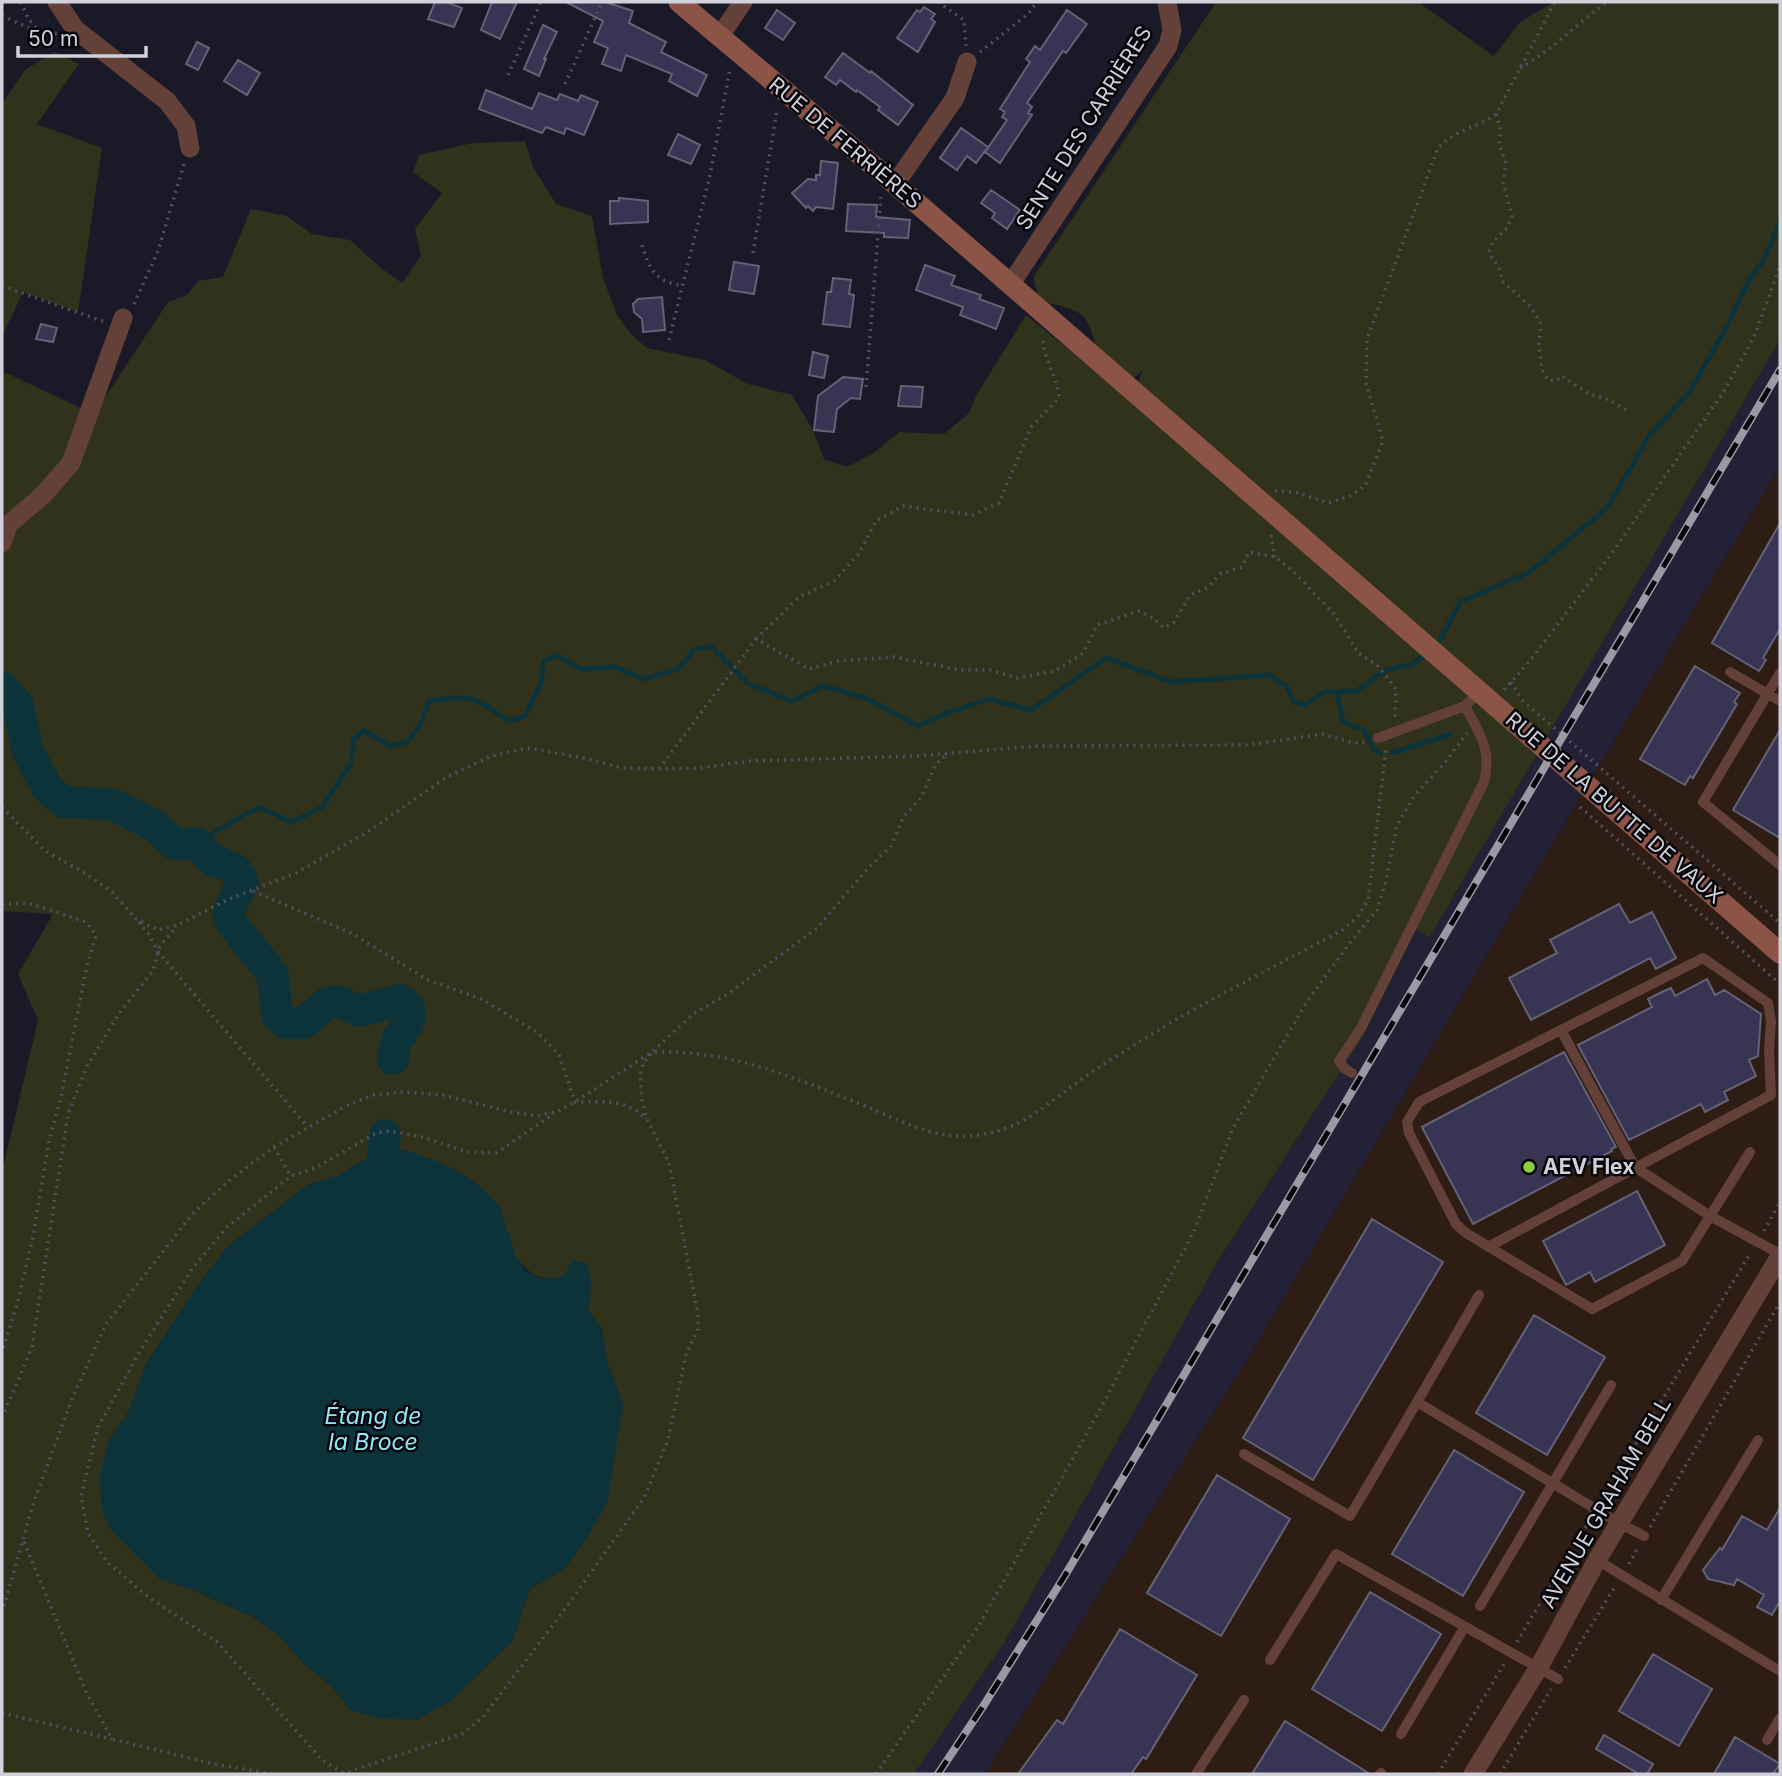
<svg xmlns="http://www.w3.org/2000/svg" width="1782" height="1776" viewBox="0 0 1782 1776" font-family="Inter,sans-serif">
<rect width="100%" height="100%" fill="#1a1927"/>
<path fill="#222135" d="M1780,340V467L1587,786L1252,1352L985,1774H914L1006,1640L1218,1261L1364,1035L1417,929L1429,937Z"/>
<path fill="#2e1d15" d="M1780,467V1774H985L1252,1352L1587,786Z"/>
<path fill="#30321c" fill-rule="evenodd" d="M1216,2H1418L1494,56L1520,22L1554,2H1780V340L1429,938L1417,929L1364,1035L1218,1261L1006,1640L914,1774H2V1172L38,1020L18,974L53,914L2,911V371L94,414L168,302L187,295L198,281L223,277L251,209L287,216L312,234L350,240L381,268L402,283L421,256L415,229L442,193L413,172L419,155L473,143L525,141L533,167L556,204L592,216L603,278L617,315L631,334L647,348L705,360L748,384L792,395L813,430L824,459L847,467L875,452L899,432L944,434L969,413L977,394L1026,315L1131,399L1143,370L1131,380C1121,371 1105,362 1099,351C1091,338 1092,322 1079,313C1057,299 1036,312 1034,276ZM364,1160L495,1201L517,1259L533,1275L551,1280L565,1275L591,1280L588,1310L602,1329L607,1363L623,1403L615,1449L566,1567L530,1589L513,1640L452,1700L350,1710L331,1685L303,1663L281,1637L253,1617L193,1590L160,1579L142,1559L109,1441L129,1411L146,1364L191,1295L228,1246L308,1185L337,1176Z
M54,52L79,64L37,124L102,148L78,312L23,292L2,337V104L25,70Z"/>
<path fill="#0d333a" d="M404,1150C436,1160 472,1174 494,1200C516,1227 507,1294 565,1275L572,1260L586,1263L591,1280L588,1310L602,1329L607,1363L623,1403L608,1499L588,1537L566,1567L530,1589L513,1640L452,1700L416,1720L379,1718L350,1710L331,1685L303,1663L281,1637L253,1617L193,1590L160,1579L110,1529L102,1511L99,1477L109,1441L129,1411L146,1364L191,1295L228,1246L308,1185L337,1176L364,1160L383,1153Z"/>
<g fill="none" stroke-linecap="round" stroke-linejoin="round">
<path stroke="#0d333a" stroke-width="5" d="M1440,640L1460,602L1530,572L1608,507L1649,436L1690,391L1727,326L1748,282L1766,256L1780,221
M1337,693L1343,722L1364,730L1373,748L1380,753
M1392,753L1451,734
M196,843L247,813L261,808L292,822L322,807L351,763L354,738L364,731L391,746L409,741L422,721L429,701C473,695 472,696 509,721L525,716L541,683L544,661L556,655L581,669L615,667L644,679L678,669L695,649L711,646L749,684L791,701L823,686L866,698L918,726L950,712L989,699L1031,710L1106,658L1172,682L1269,675L1286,686L1294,702L1305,705L1324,692L1356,691L1385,670L1409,665L1424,656"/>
<path stroke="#0d333a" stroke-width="32" d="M2,687L18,705L27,749L47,788L64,802L111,804L157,827L174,844L196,843L212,860L236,870L243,882L228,913L233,925L273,975L277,1015L285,1023H303L329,1002H340L360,1011L400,1000L409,1007V1021L396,1042L393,1059
M383,1153L385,1135"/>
</g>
<path fill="#373454" stroke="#646375" stroke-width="2" d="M435,2H446L462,8L454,27L428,19Z
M492,2H517L500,39L481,30Z
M566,2H605L633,11L629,23L666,42L661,52L707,75L697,96L669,81L672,74L626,55L621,71L602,64L608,48L594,42L603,21Z
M924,7L935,14L931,19L935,22L918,52L897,38L917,10L920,12Z
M777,10L795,23L783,40L765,28Z
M1067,10L1087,24L1066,53L1063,51L1027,103L1032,107L1028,113L1032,115L1000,163L985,152L1007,120L1002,117L1005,112L1000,109L1030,62L1026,59L1035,46L1040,50Z
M543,25L557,32L544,59H546L539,76L524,69Z
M197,42L209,48L198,70L186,64Z
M843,53L870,73L871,71L913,105L898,125L878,110L880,107L857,90L856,92L840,80L836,85L825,77Z
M238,60L260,73L247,95L224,81Z
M486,90L532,109L539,93L557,100L560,94L578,101L581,95L598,102L584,135L566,128L564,134L546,127L542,133L479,109Z
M961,128L988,147L976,163L967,156L957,170L940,158Z
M678,134L700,145L691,164L668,155Z
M821,161L838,163L833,209L816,207L813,211L808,206L806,208L792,193L808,179L816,180V175H820Z
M991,190L1020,210L1007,229L992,218L995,213L981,203Z
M619,198L648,201V222L610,224V201H619Z
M848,204L877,205L876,217L910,220L908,238L884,237V233L846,231Z
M734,262L759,266L754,294L729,290Z
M925,265L955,276L951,285L981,295L979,299L1004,308L996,329L960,315L963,307L916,290Z
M833,278L851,280L849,294L854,295L850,327L823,324L827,292H831Z
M662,297L665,330L643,332L642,319L634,312L633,304L638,299Z
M41,324L57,328L53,342L36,339Z
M813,352L828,356L824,378L809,375Z
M843,377L863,379L860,399L851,398L837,409L834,432L814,430L818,396Z
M901,386L923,387L921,407L898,406Z
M1780,523V629L1763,658L1766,660L1759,671L1712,643Z
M1695,666L1740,693L1734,702L1737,704L1709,751L1693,778L1690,776L1685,785L1640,759Z
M1780,730V838L1733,810Z
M1619,904L1630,923L1652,912L1676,958L1656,969L1650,958L1531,1020L1509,978L1557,953L1550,940Z
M1707,979L1715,995L1724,990L1761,1014L1758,1056L1749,1060L1756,1076L1724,1092L1728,1100L1705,1112L1701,1104L1629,1140L1578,1045L1652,1007L1648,999L1662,992L1671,988L1675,996Z
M1564,1052L1616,1147L1611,1149L1612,1151L1473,1224L1422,1127Z
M1637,1191L1665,1245L1595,1282L1590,1272L1566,1285L1543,1241Z
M1372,1219L1443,1262L1313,1480L1243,1438Z
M1534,1315L1605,1357L1547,1455L1476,1413Z
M1454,1450L1524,1492L1463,1596L1392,1554Z
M1217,1475L1290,1519L1221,1636L1147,1593Z
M1780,1508V1601L1772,1615L1757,1607L1764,1595L1737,1579L1734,1585L1708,1579L1703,1570L1720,1548L1722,1550L1742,1516L1767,1530Z
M1370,1592L1441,1634L1382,1731L1312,1689Z
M1120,1629L1197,1675L1146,1759L1143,1757L1131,1774H1018L1057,1720L1063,1724Z
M1653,1654L1712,1689L1679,1746L1619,1711Z
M1285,1721L1370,1774H1252Z
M1604,1735L1653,1764L1647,1774H1639L1596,1749Z
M1735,1737L1780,1764L1773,1774H1714Z"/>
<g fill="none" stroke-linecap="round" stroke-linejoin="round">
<path stroke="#51505d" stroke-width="3.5" stroke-dasharray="2 5" stroke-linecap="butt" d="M21,2L28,18L37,29
M938,2L964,20L966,46
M2,16C18,22 42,37 59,33
M980,52L1028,14L1037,2
M1520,68C1553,50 1577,23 1607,2
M508,75L541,2
M565,84L602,2
M1496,114L1501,131L1499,144L1506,163L1503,183L1512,216L1507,228L1492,243L1489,252L1500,270L1502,281L1530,306L1541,324L1539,344L1542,370L1548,380L1556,381L1562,376L1589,394L1610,400L1626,410
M642,245C649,268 655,282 681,285
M753,253L777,110
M2,286L105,322
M134,304L158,251L184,164
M669,340L710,175L730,69
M866,387L881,197
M1275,491L1295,492L1328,503L1348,497L1365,486L1383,441L1366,383L1367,339L1438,148C1453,131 1478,127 1496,114L1555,2
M1271,535L1275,557
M756,639L799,597L834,581L858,555L876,521L903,506L973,515L999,503L1031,427L1059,398C1057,374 1043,360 1043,336
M1511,682L1523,701L1780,923
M1504,690L1529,662L1612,553L1724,391L1754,337L1780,266
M659,769L756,639L809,669L838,661L894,657L961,670H990L1017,678L1055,671L1083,653L1097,625L1139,611L1153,618L1164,628L1174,622L1190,595L1207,588L1220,574L1242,567L1249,552L1275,557L1294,572L1334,614L1358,653L1377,665L1396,689L1395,718
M2,807L44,850L88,875L113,893L136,919L158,930L178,925L227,900L296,873L366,833L447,777L491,756L528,748L584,758L622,768L659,769L701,768L750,761L916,756L1038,746L1248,745L1322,734L1354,743L1366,742
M1580,807L1780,984
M253,891L351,933L428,980L481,999L537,1032L559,1055L575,1102C601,1102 626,1098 645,1118
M2,904L28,903L86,922L96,935L86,970L62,1093L49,1141L33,1237L18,1301L2,1352
M139,922L150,936L158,952L307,1126
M274,1147L290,1175
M1764,1231L1780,1202
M2,1418L32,1347L68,1114L87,1066L120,1012L153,971L160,946L177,926
M1603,1498L1751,1252
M1650,1527L1780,1302
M24,1542L87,1694L112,1739L214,1764L273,1774
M1629,1564L1639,1546
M2,1613L34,1501L72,1399L106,1324L195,1211L230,1180L274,1147L346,1106L373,1095L404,1092L443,1095L511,1112L537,1116L558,1111L575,1102L652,1052L693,1014L726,995L816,929L870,866L891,846L904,816L921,798L936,764L946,755
M1517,1642L1590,1520
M1565,1668L1616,1585
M2,1713L112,1739
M343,1773L322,1760L217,1642L148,1597L107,1562L88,1533L81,1496L98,1427L140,1351L192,1269L226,1228L291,1176L317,1167L376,1133L391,1131L419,1136L467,1152L496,1153L554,1114
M342,1774L462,1734L483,1717L562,1613L644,1498L668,1440L686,1354L698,1329V1314L669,1163L647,1119L642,1102L640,1074L643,1064L652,1052C729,1049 796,1078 865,1106C891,1117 917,1130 945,1135C965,1138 988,1135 1007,1128C1032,1118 1053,1100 1074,1085C1092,1071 1112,1059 1131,1047C1200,1003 1273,968 1344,929L1358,916L1368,900L1386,749
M876,1774L978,1627L1096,1417L1194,1231L1233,1128L1306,1003L1352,940L1377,910L1386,881L1397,825L1415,795L1446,761L1467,733
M1438,1774L1504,1664
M1500,1774L1551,1689"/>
<path stroke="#634038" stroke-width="10" d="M1730,672L1780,701
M1780,673L1703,802L1780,865
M1378,738L1465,706L1480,691
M1561,1030L1635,1167L1710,1216L1780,1254
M1352,1073L1345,1069L1339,1061L1361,1028L1484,782C1492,748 1480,735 1465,706
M1488,1247L1771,1095L1769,1050L1771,1021L1768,1003L1703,958L1419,1102L1407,1122L1409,1133L1456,1224L1466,1233L1592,1309L1682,1261L1750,1152
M1417,1402L1479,1295
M1244,1454L1350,1516L1417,1402L1619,1523L1644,1536
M1597,1560L1780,1671
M1661,1600L1758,1440
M1480,1606L1611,1385
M1270,1660L1336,1554L1558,1679
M1401,1734L1464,1628
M1767,1740L1780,1718
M1196,1774L1244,1700
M1380,1774L1381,1773"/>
<path stroke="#634038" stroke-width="19" d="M57,2L75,29L167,101L186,126L190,148
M720,36L743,2
M895,184L955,98L967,62
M1010,285L1168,46L1172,30L1167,2
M2,543L8,525L43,495L71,463L123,318
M1473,1774L1539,1667L1597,1560L1780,1256"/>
<path stroke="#8c5447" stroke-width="21" d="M679,2L895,184L1780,953"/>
<g stroke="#9a9aa5" stroke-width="8">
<path id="rail" d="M938,1774L984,1705L1064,1577L1780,370"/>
</g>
<use href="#rail" stroke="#05050a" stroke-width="5" stroke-dasharray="16" stroke-linecap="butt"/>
</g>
<circle fill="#8fcd42" stroke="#05050a" stroke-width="2.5" cx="1529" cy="1167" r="7"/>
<g text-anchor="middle" stroke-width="5" stroke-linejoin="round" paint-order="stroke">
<g font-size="21" fill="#d1d1db" stroke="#05050a">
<text transform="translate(1084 128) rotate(-58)" y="7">SENTE DES CARRIÈRES</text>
<text transform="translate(845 143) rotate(40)" y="7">RUE DE FERRIÈRES</text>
<text transform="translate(1614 808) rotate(41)" y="7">RUE DE LA BUTTE DE VAUX</text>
<text transform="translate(1606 1503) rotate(-60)" y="7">AVENUE GRAHAM BELL</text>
</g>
<g font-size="21" font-weight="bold" fill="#d1d1db" stroke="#05050a" text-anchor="start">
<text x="1543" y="1174">AEV Flex</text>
</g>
<g font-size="23" font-style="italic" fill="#93e7f7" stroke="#05050a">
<text x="373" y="1424">Étang de<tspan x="373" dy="26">la Broce</tspan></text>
</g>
</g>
<rect width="1782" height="1776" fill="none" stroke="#d1d1db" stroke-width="7"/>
<path d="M18 46v10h128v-10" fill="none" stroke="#d1d1db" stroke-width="3.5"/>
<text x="28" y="46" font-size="21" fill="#d1d1db" stroke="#05050a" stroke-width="5" paint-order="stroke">50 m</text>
</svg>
